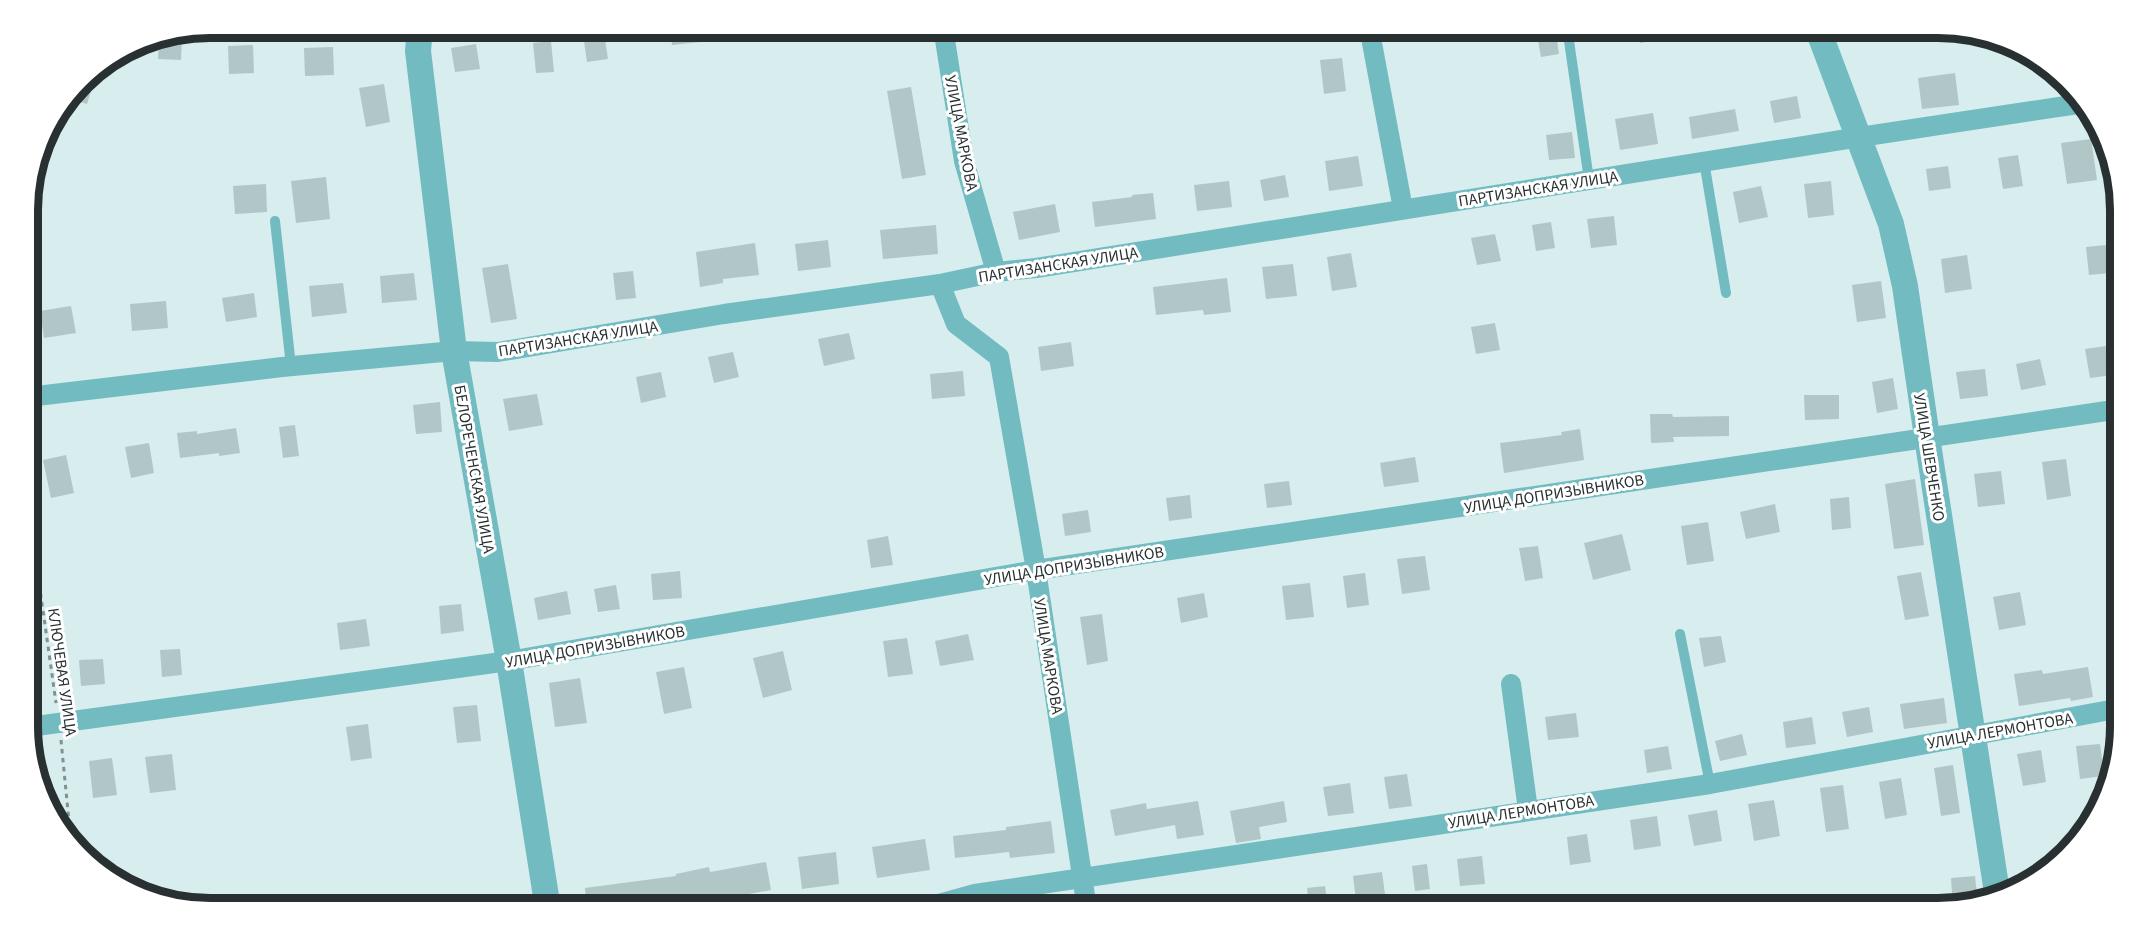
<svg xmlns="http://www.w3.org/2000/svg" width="2148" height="936" viewBox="0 0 2148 936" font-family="'Source Sans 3',sans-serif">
<rect width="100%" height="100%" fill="#d7edee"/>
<path fill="#b1c6c7" d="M582,27H603L608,59L587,62Z
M670,27H698L700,42L672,45Z
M1555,27L1559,54L1541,57L1536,29Z
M1637,27H1684V35L1640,43Z
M159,39L182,40L181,60L158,59Z
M551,41L554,72L536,73L533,43Z
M476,44L480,69L455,72L451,48Z
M253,45L254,73L229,74L228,46Z
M333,47L334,75L305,76L304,48Z
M1342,58L1346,91L1324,94L1320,60Z
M99,66L87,104L69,99L89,73Z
M1955,73L1959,105L1922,109L1918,78Z
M384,84L390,122L366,127L359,88Z
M911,87L926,175L902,179L887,91Z
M1797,96L1801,118L1774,123L1770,101Z
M1735,109L1739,131L1692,139L1689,117Z
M1653,113L1658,144L1620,150L1615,119Z
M1572,132L1575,158L1549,160L1546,135Z
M2091,139L2097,180L2067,184L2061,143Z
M2018,155L2023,186L2003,189L1998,158Z
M1358,156L1363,186L1329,191L1325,161Z
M1948,166L1951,188L1929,191L1926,169Z
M1285,175L1289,197L1264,201L1260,180Z
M326,177L330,219L296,223L291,181Z
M1229,181L1232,207L1197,211L1194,185Z
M1831,181L1834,215L1808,218L1804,184Z
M266,184L267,212L235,214L233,186Z
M1761,186L1768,217L1739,223L1733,192Z
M1153,193L1156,219L1095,227L1092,202L1132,197V195Z
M1055,204L1060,232L1019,240L1013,212Z
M1614,216L1617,245L1591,248L1587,219Z
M1551,222L1555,248L1536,251L1532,225Z
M936,225L938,254L883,259L880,230Z
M1495,234L1501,261L1477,265L1471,238Z
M828,240L831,267L798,271L795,244Z
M755,243L759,275L723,279V283L700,287L696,252Z
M2106,245L2110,273L2089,275L2086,247Z
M1351,253L1357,287L1332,291L1327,257Z
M1967,255L1972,289L1945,293L1941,259Z
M508,264L517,319L491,323L482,268Z
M1293,264L1297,296L1266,299L1262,267Z
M633,271L636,298L616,300L613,273Z
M414,273L417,300L382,303L380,276Z
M1227,278L1231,312L1204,315L1203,310L1156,315L1153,287Z
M1881,281L1886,318L1857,322L1852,285Z
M343,283L347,313L312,317L309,286Z
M254,293L257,317L226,322L222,298Z
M166,301L168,328L132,331L130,304Z
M71,306L76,333L44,338L40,311Z
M1495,323L1500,350L1476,354L1471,327Z
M849,333L855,359L824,366L818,339Z
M1071,342L1074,366L1041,371L1038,347Z
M2120,344V374L2090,378L2085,349Z
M733,352L739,377L714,383L708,357Z
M2040,359L2046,385L2021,390L2016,364Z
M1985,369L1988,396L1960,399L1956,372Z
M963,371L965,396L932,399L930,374Z
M661,372L666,397L641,403L636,377Z
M1893,378L1898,409L1877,413L1872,382Z
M537,394L543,425L509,431L503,399Z
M1804,395H1839V419L1805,420Z
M440,402L442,432L416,434L413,405Z
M1650,414H1672L1673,417L1729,416V436L1673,437L1674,442L1651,443Z
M295,425L299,456L283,458L279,427Z
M236,428L240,453L219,456V453L180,458L177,433L197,431V434Z
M1580,429L1584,460L1504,473L1500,443L1562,435L1561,432Z
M149,443L154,473L131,478L125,447Z
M66,455L74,493L51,498L43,460Z
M1415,457L1419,482L1384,487L1380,463Z
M2066,459L2071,496L2047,500L2042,462Z
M2001,471L2005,504L1978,507L1974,474Z
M1915,479L1924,545L1894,549L1885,484Z
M1289,481L1292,505L1267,508L1264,484Z
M1190,495L1192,518L1169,521L1166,498Z
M1849,497L1851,528L1832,530L1830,499Z
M1775,504L1780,532L1746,539L1740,512Z
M1088,510L1091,532L1065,536L1062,514Z
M1708,522L1714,561L1687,565L1681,526Z
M1622,534L1631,570L1593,580L1584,543Z
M888,536L893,565L871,568L867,540Z
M1538,546L1543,578L1525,581L1519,548Z
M1425,556L1430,590L1402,594L1397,559Z
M680,571L682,598L653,600L651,574Z
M1921,572L1929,616L1905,620L1897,576Z
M1365,573L1369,605L1347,608L1343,576Z
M1310,583L1314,617L1286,620L1282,586Z
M616,585L620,609L598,612L594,589Z
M567,591L571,614L538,620L534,598Z
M2020,592L2026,625L1999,630L1993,597Z
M1204,593L1208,617L1181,623L1177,598Z
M461,604L464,631L441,634L439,606Z
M1102,614L1108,661L1087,665L1080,617Z
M366,619L370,646L340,650L337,623Z
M968,634L974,660L940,666L935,641Z
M1721,636L1726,662L1704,667L1699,638Z
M907,638L913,674L888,677L883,641Z
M180,649L182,675L162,677L160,650Z
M783,651L792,690L763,698L753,658Z
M103,659L105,684L81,686L79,660Z
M684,667L692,708L664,714L656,672Z
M2088,667L2093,697L2071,701L2070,698L2019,706L2014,674L2042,670L2043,674Z
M580,678L587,723L555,727L549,683Z
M1944,698L1947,723L1904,729L1900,704Z
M477,705L481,741L457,743L453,707Z
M1869,707L1873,732L1847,737L1842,712Z
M1576,713L1579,737L1548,740L1545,717Z
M1812,717L1816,744L1786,748L1783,722Z
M368,724L372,758L351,761L346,727Z
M1742,734L1747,755L1720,761L1715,741Z
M2100,744L2104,776L2080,779L2076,746Z
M1668,746L1672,769L1647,773L1644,750Z
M2041,750L2046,782L2023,786L2017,754Z
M172,754L176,790L150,793L145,757Z
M112,758L117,795L93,798L89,761Z
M1953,765L1960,813L1941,816L1934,768Z
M1407,774L1412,806L1389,809L1384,777Z
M1901,778L1907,815L1885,819L1879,782Z
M1350,783L1354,813L1328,816L1323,787Z
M1843,785L1849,829L1826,832L1820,788Z
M1774,800L1780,836L1754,841L1748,804Z
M1198,801L1204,835L1177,839L1175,825L1115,836L1110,810L1146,803L1147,809Z
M1284,801L1287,822L1259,827L1261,839L1236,843L1230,811Z
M1717,810L1722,841L1694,846L1688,815Z
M1657,816L1661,846L1634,850L1630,820Z
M1051,821L1055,853L1010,858L1009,852L955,858L953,836L1006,830V827Z
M1587,834L1591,862L1570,865L1567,837Z
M925,839L930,870L877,878L872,847Z
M836,852L839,884L802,889L798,857Z
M1482,856L1485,884L1460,886L1457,859Z
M766,862L771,890L716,900V903L687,909H587L585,888L676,876V874L709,867L710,872Z
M1427,864L1430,889L1415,891L1412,866Z
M1382,872L1387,909H1357L1353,876Z
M1975,876L1978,903L1953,908L1951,878Z
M1325,886L1328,909H1309L1307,888Z"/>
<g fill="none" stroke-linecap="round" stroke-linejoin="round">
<path stroke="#819192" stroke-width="3" stroke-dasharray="4.5 4.5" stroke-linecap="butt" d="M28,504L56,703
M61,740L71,842"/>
<path stroke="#72bcc1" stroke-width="10" d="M1567,27L1589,180
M1704,161L1726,293
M2112,169L2120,205
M275,221L291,366
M1680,634L1710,784"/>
<path stroke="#72bcc1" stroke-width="20" d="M943,27L964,161L996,272
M1369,27L1403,209
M940,284L956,324L999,357L1036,570L1087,909
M28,397L282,367L454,351L498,352L724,314L940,284L996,272L1036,268L1860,137L2085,103
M1511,684L1528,810
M29,727L509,661L1036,570L2120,409
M921,909L975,894L1710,784L2121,708"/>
<path stroke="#72bcc1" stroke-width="26" d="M420,27L418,51L454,351L509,661L548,909
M1817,27L1891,224L1905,286L1927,437L1998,899"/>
</g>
<g text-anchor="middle" stroke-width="6" stroke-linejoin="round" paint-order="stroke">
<g font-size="16" fill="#283031" stroke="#fff">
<text transform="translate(962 133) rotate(79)" y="6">УЛИЦА МАРКОВА</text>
<text transform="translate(1538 188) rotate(-9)" y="6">ПАРТИЗАНСКАЯ УЛИЦА</text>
<text transform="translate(1058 264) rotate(-9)" y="6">ПАРТИЗАНСКАЯ УЛИЦА</text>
<text transform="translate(578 338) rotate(-9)" y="6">ПАРТИЗАНСКАЯ УЛИЦА</text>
<text transform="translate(1930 457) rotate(81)" y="6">УЛИЦА ШЕВЧЕНКО</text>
<text transform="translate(475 469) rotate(80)" y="6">БЕЛОРЕЧЕНСКАЯ УЛИЦА</text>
<text transform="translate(1554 493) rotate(-9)" y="6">УЛИЦА ДОПРИЗЫВНИКОВ</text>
<text transform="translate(1074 565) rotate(-9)" y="6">УЛИЦА ДОПРИЗЫВНИКОВ</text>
<text transform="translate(595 646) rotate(-10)" y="6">УЛИЦА ДОПРИЗЫВНИКОВ</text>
<text transform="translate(1049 656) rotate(81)" y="6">УЛИЦА МАРКОВА</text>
<text transform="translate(63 672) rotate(82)" y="6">КЛЮЧЕВАЯ УЛИЦА</text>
<text transform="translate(2000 730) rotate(-10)" y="6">УЛИЦА ЛЕРМОНТОВА</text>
<text transform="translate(1521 811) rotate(-9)" y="6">УЛИЦА ЛЕРМОНТОВА</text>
</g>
</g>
<path d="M0 0H2148V936H0ZM210 38H1938A172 172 0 0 1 2110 210V726A172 172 0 0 1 1938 898H210A172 172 0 0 1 38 726V210A172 172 0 0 1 210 38Z" fill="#fff" fill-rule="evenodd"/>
<path fill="none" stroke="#283031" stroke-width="8" d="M210 38H1938A172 172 0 0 1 2110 210V726A172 172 0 0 1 1938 898H210A172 172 0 0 1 38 726V210A172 172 0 0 1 210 38Z"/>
</svg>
